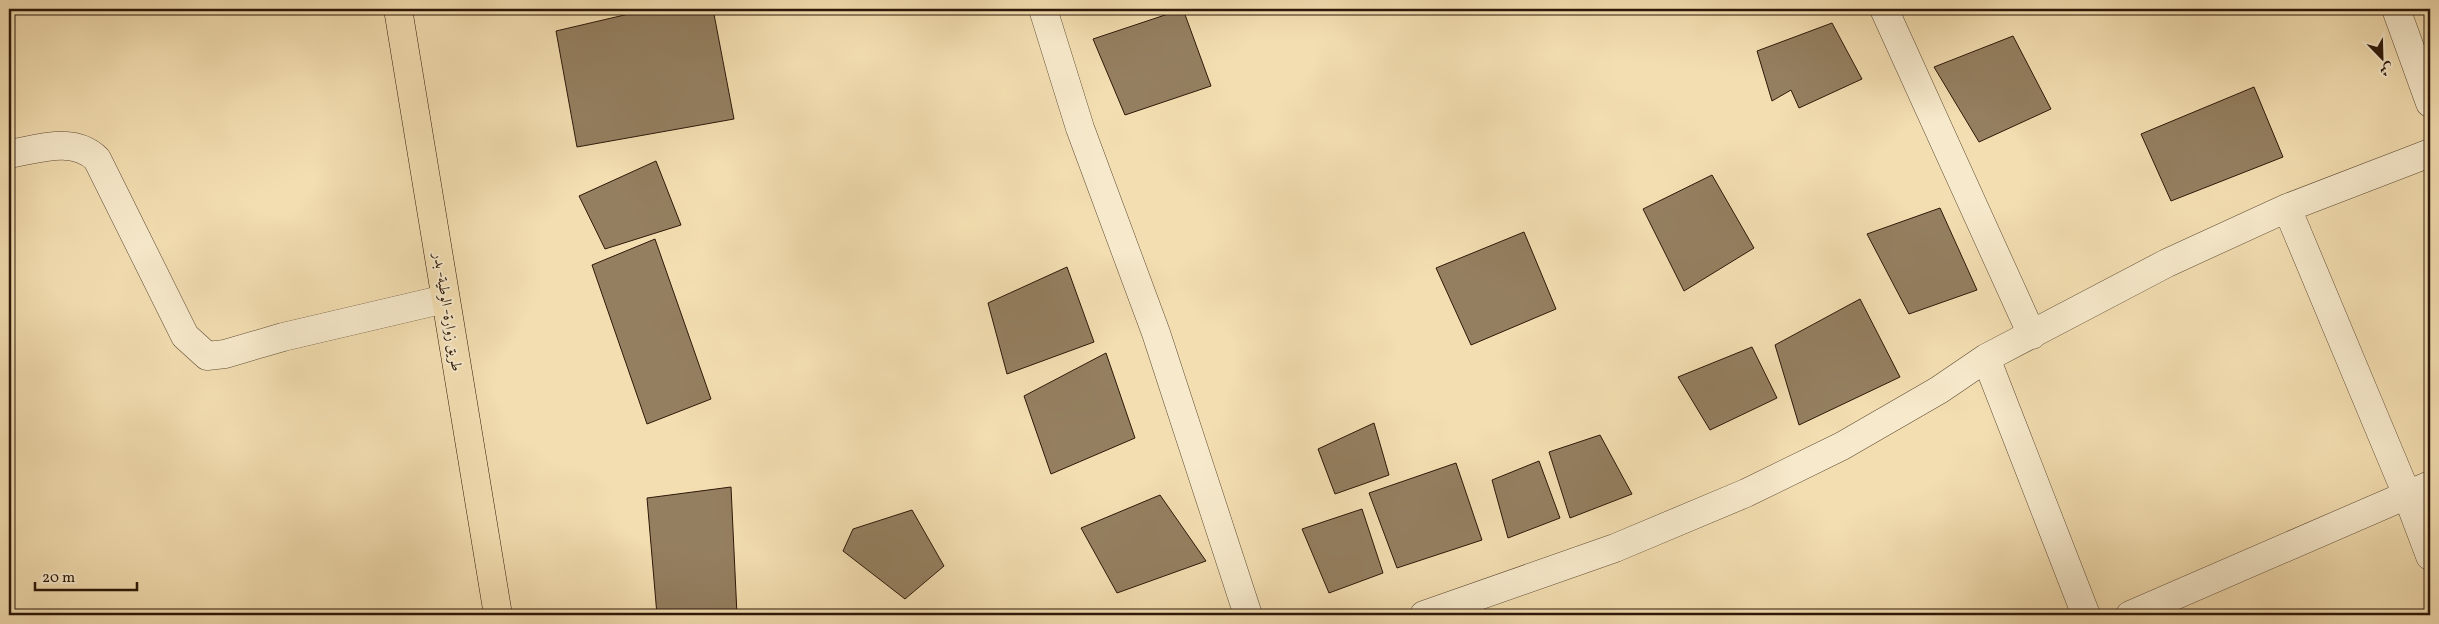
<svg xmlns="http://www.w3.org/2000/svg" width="2439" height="624" viewBox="0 0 2439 624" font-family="Vollkorn,Amiri,serif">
<rect width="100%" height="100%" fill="#f3deb1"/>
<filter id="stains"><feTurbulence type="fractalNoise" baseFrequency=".004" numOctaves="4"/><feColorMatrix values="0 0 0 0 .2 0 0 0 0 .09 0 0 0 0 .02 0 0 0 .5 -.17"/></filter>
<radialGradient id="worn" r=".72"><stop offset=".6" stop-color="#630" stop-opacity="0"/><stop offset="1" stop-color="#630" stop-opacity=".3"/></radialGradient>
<path fill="#947f60" stroke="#2d1809" d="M650,9H713L734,119L577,147L556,31Z
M1183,9L1211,86L1125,115L1093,39Z
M1832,23L1862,79L1799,108L1791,90L1772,101L1757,51Z
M2013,36L2051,109L1979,142L1934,67Z
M2254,87L2283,157L2171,201L2141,134Z
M656,161L681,225L605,249L579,196Z
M1712,175L1754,248L1684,291L1643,209Z
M1940,208L1977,290L1909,314L1867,234Z
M1524,232L1556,309L1471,345L1436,268Z
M655,239L711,399L647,424L592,265Z
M1067,267L1094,342L1007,374L988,303Z
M1860,299L1900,377L1799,425L1775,345Z
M1752,347L1777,398L1710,430L1678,377Z
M1106,353L1135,438L1051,474L1024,396Z
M1374,423L1389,475L1335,494L1318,449Z
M1600,435L1632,494L1570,518L1549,452Z
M1539,461L1560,518L1508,538L1492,480Z
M1456,463L1482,540L1397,568L1369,493Z
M731,487L737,615H657L647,498Z
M1160,495L1206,561L1117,593L1081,528Z
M1362,509L1383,573L1329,593L1302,529Z
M912,510L944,566L905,599L843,551L853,529Z"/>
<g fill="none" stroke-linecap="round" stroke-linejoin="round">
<g stroke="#5e4a33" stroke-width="29">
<path id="minor" d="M1043,9L1080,128L1156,333L1248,615
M1884,9L2032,335
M2396,9L2430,103
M9,154C39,149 73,136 97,159L185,336L207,356L225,354L283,337L445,299
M2287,208L2407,495L2430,556
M1986,358L2086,615
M1424,615L1615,548L1746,493L1842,446L1939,390L1986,358L2167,263L2287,208L2430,153
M2130,615L2430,485"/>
</g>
<g stroke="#2d1809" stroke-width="29">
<path id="highway" d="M398,9L498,615"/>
</g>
<use href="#minor" stroke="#f7eacc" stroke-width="28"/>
<use href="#highway" stroke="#f3deb1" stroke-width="28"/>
</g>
<g text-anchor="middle" stroke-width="4" stroke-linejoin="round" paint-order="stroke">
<g font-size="15" fill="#2d1809" stroke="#f7eacc">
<text transform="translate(448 312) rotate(81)" y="5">طريق زوارة- الوطية- بدر</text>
</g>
</g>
<rect width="2439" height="624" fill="none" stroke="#f3deb1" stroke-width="30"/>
<rect x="10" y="10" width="2419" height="604" fill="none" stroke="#2d1809" stroke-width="2.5"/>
<rect x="15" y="15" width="2409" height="594" fill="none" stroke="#2d1809"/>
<g transform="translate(2382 58) rotate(157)" stroke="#f7eacc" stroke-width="4" paint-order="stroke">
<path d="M0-4L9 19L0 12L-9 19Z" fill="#2d1809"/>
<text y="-8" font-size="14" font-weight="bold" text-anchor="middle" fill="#2d1809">ش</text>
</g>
<path d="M35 582v8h102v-8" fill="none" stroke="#2d1809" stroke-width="2.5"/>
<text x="42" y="582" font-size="15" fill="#2d1809" stroke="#f7eacc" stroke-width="4" paint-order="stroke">20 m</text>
<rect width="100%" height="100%" filter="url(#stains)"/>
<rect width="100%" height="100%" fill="url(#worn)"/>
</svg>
